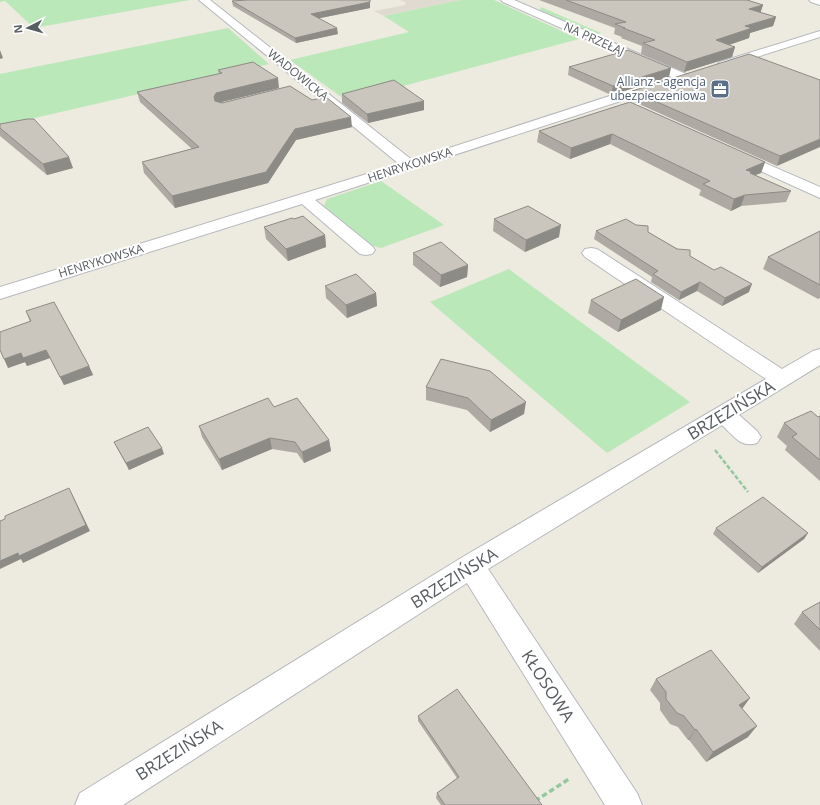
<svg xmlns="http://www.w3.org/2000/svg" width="820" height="805" viewBox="0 0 820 805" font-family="'Open Sans',sans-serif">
<rect width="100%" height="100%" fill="#edeadf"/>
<path fill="#e0dbd0" d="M400,0H460L384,16L374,11L405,5L406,3Z"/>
<path fill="#bbe8b9" d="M0,0H190L34,28L5,1L0,2Z
M460,0H494L579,39L347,101L290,60L409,32L384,16Z
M541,7L601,33L594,35L540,10Z
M228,28L269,64L0,126V74Z
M381,181L444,225L381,248L373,246L324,206L327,199Z
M509,269L518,276L690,402L607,453L430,302Z"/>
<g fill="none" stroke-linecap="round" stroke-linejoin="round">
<g stroke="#b5b9be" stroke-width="2">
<path id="minor" d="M199,0H210L412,160L656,81H664L666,84L664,87L315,200L372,246L375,250L372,254L366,255L360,254L302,204L0,299V287L399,164Z
M501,0H514L686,74L688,77L686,80H678L503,2Z
M809,0H820V5L811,2Z
M820,31V37L728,66H720L718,64L720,62Z
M737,151L820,187V198L732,158L730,155L732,152Z
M591,248L597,249L782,369L813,351L820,349V365L739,415L757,431L761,437L757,443C740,448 734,436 722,425L488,569L637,793L642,805H605L467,583L123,805H75L80,793L461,558L766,379L585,257L582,253L585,249Z"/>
</g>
<path stroke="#92c99e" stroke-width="2.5" stroke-dasharray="4.5 2" stroke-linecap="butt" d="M715,450L748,492"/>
<path stroke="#92c99e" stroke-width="3.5" stroke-dasharray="5.5 3" stroke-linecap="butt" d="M535,801L569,779"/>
<use href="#minor" fill="#fff" fill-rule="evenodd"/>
</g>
<path fill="#aeaaa3" d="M238,0H370V8L319,18L338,34L296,43L233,6L232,1L239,0Z
M539,0H747L763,5L760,12L776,17L773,26L750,33L749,38L729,45L735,47L732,57L684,72L641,54L642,46L621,38L622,37L614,34L615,28Z
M569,67L669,77L611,95L568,75Z
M218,70L279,88L220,102L352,127L296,140L268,183L175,208L144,173L142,162L192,149L140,102L137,92L219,74Z
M820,80L777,166L630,100L632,91Z
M342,94L424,110L368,123L342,103Z
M630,102L765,162L761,173L755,175L791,191L786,202L741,206L731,211L699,195L701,190L610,144L570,159L537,142L539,131Z
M0,124L73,168L47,175L0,136Z
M294,219L325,235L326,247L288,261L266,239L264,227Z
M494,219L559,237L525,252L493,231Z
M596,231L648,232L690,256L749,292L722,306L697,291L679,300L651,282L652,277L594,239Z
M820,231V298L818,299L763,269L768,257Z
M413,253L468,265L467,277L440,287L413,265Z
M325,286L376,293L377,306L347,318L326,298Z
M591,300L661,310L618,332L588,313Z
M26,311L89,366L93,375L64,385L50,358L27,366L25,362L8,368L30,322Z
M441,359L524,414L490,432L467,410L426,400V387Z
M274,407L329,440L331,451L304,463L297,453L272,449L222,470L202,437L199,426Z
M820,416V481L785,450L787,446L777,437L784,423L818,417Z
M114,442L164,454L129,470L117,448Z
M716,528L808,533L804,539L758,573L713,534Z
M820,602V651L794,624L802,612Z
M656,679L742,708L748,737L706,762L689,740H688L678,727L670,724L660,710V703L650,690Z
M418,716L542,805H441L436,798L437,793L457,778L418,721Z"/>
<path fill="#8d8b85" d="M370,2V8L311,20V14Z
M763,5L760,14L749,9Z
M776,17L773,26L750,33L749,38L714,50L716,40L745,26Z
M337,28L338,34L296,43L295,38Z
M735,47L732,57L684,72L687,62Z
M0,50L3,58L0,59Z
M671,68L669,77L611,95L613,86Z
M278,78L279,88L218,103L216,107L214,97L216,93Z
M424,101V110L368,123L367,114Z
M351,117L352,127L296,140L268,183L175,208L172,196L295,129Z
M612,134L610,144L570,159L571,148Z
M820,139V147L777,166L780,156Z
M69,157L73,168L47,175L43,164Z
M765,162L761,173L750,177L746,170Z
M745,195L741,206L731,211L734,199Z
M561,225L559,237L525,252L526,240Z
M325,235L326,247L288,261L286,249Z
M468,265L467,277L440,287L441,275Z
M700,282L697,291L679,300L681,292Z
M752,284L749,292L722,306L725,298Z
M376,293L377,306L347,318L346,305Z
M664,297L661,310L618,332L621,320Z
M46,350L50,358L27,366L23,358Z
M21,353L25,362L8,368L4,359Z
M89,366L93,375L64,385L60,377Z
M526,402L524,414L490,432L491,420Z
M270,438L272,449L222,470L219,459Z
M329,440L331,451L304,463L302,452Z
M162,448L164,454L129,470L126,463Z
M72,494L90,531L23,563L21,559L0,569V561Z
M808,533L804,539L758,573L762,567Z
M750,698L742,709L739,705Z
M757,726L748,737L706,762L713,752Z
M696,729L689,740H688L695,730Z"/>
<path fill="#cac6be" stroke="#8d8b85" d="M247,0H370V2L311,14L337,28L295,38L232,1Z
M566,0H747L763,5L749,9L776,17L745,26L752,28L716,40L735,47L687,62L643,43L655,40L623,28H625L615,24L626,22Z
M628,50L671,68L613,86L569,67Z
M749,54L820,80V139L780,156L632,91Z
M253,62L278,78L216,93L214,97L215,101L222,103L290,86L312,100L326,97L351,117L295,129L266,172L172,196L142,162L199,147L137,92L222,73L218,70Z
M394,80L424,101L367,114L342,94Z
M630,102L765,162L746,170L752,172L750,173L791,191L745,195L734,199L703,184L710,181L612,134L571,148L539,131Z
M27,119H34L69,157L43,164L0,128V124Z
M528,206L561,225L526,240L494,219Z
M303,216L325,235L286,249L264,227L292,218L294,219Z
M626,219L636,225L648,226V232L677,249L690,250V256L714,270L721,267L752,284L725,298L700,282L681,292L653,274L658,271L596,231Z
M820,231V285L768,257Z
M441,242L468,265L441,275L413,253Z
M356,274L376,293L346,305L325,286Z
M636,279L664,297L621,320L591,300Z
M54,302L89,366L60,377L46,350L23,358L21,353L4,359L0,350V332L31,321L26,311Z
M441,359L490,371L526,402L491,420L468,398L426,387Z
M268,398L274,407L297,398L329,440L302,452L295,442L270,438L219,459L199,426Z
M811,411L818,417L820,416V460L792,437L797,434L784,423Z
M148,427L162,448L126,463L114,442Z
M69,488L86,525L19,556L18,553L0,561V521L5,519V516Z
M763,497L808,533L762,567L716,528Z
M820,602V630L802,612Z
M711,650L750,698L739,705L757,726L713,752L696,729L695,730L684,716L677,713L666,699V692L656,679Z
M457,689L542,805H445L437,793L459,777L418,716Z"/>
<defs>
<g id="office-square" transform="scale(1)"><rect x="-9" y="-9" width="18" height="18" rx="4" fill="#5c6f8a" stroke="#fff"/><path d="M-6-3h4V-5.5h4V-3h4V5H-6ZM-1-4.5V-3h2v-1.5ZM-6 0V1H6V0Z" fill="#fff"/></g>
</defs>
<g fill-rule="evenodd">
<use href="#office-square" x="720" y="89"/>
</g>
<g text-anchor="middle" stroke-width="4" stroke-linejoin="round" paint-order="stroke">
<g font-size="12" fill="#585d62" stroke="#fff">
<text transform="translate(594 39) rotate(24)" y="4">NA PRZEŁAJ</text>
<text transform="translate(298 75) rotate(39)" y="4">WADOWICKA</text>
<text transform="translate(410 165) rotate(-18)" y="4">HENRYKOWSKA</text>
<text transform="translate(101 261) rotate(-17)" y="4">HENRYKOWSKA</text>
</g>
<g font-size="12" fill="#4e5e75" stroke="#fff" text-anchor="end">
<text x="706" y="86">Allianz - agencja<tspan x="706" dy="14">ubezpieczeniowa</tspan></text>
</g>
<g font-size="17" fill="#585d62" stroke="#fff">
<text transform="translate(731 410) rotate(-31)" y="6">BRZEZIŃSKA</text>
<text transform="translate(454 578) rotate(-32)" y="6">BRZEZIŃSKA</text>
<text transform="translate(548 686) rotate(57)" y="6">KŁOSOWA</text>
<text transform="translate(179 750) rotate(-32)" y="6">BRZEZIŃSKA</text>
</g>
</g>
<g transform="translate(28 28) rotate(264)" stroke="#ffffff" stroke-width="3" paint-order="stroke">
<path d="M0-3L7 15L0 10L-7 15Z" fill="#585d62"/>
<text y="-6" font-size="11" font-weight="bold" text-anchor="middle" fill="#585d62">N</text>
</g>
</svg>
